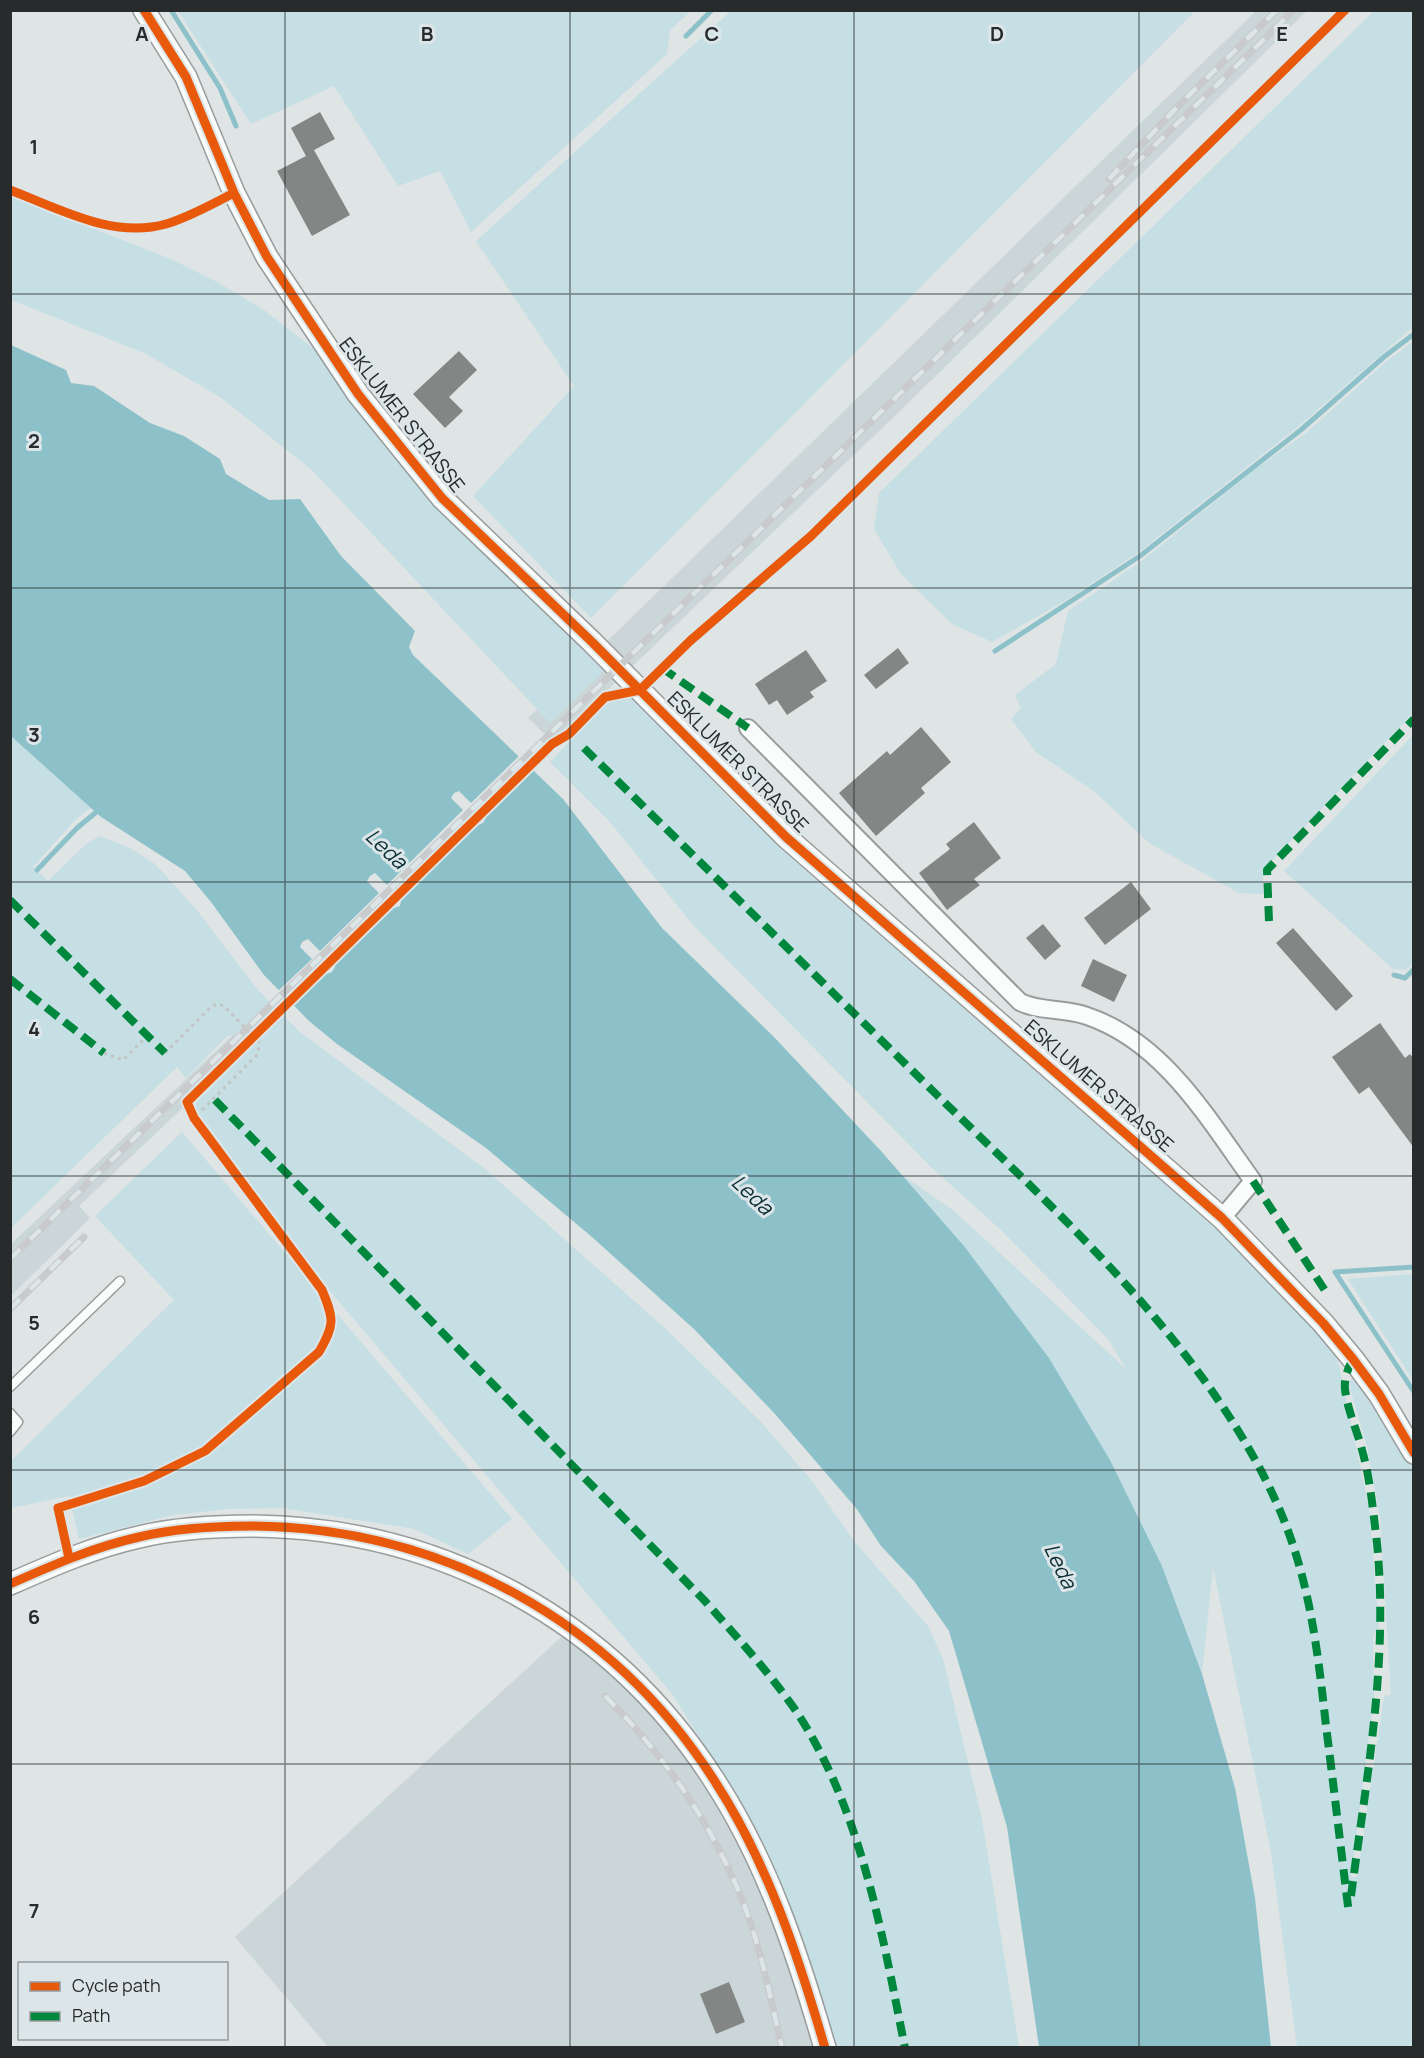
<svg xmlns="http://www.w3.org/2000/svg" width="1424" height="2058" viewBox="0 0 1424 2058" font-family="Manrope,sans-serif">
<rect width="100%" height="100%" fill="#dfe4e5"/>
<path fill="#cbd6d9" d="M1256,11H1307L898,413L553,742L528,718Z
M234,1034L247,1047L79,1206L90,1218L11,1296V1244Z
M571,1628L611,1660L743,1827L825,2047H328L235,1937Z"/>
<path fill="#c5dfe4" d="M1375,10L1413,11V327L1300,425L1139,552L1068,599L992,642L952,624L901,574L874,529L879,493Z
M178,11H691L670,30L667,54L471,232L440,171L398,186L334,86L251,124Z
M731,11H1195L591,618L473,496L574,386L476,241Z
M10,196L171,259L219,283L264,310L314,349L414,479L445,514L605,670L550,723L312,470L220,397L146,354L11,300Z
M1413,342V713L1263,870V894L1239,893L1149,843L1095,792L1036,752L1011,719L1021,708L1015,695L1056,664L1068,611L1143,560L1254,470L1306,433L1388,360Z
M633,697L730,799L796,862L1240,1250L1337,1356L1369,1508L1379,1627L1373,1637L1374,1698L1351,1877H1357L1384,1696L1391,1695L1380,1517L1367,1447L1348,1381L1355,1380L1413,1468V2047H1297L1271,1852L1213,1567L1202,1674L1162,1566L1110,1460L1049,1358L964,1246L902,1175L953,1210L1126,1369L1108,1339L1001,1230L931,1167L693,925L610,822L550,762L608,702Z
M11,703L110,793L75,820L33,867L48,881L86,844L100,836L130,848L155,864L196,909L258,990L300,1032L485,1169L667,1330L760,1421L812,1481L854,1541L928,1626L943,1659L982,1819L1019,2047H825L751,1821L673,1695L330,1291L196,1109V1103L200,1096L251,1046L239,1033L226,1037L186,1078L177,1067L11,1228Z
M1413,735L1414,962L1406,970L1393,969L1284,871Z
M182,1132L512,1519L468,1554L414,1529L283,1508L229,1509L172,1515L79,1539L69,1496L11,1508V1461L174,1300L95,1216Z
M1413,1274H1414L1413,1380L1348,1279Z"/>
<path fill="#8dc1ca" d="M11,345L66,370L71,383L94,386L150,423L184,436L220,459L226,474L269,500L300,499L341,556L415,631L409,647L413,655L563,799L662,928L774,1037L881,1151L964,1246L1049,1358L1110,1460L1162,1566L1202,1674L1235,1788L1255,1898L1271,2047H1039L1007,1827L949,1631L914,1581L881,1546L856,1508L775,1414L695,1330L592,1237L486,1148L337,1044L309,1021L264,975L211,902L185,871L101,817L11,736Z"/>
<path fill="#dfe4e5" d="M521,754L532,767L483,815L486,818L483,823L478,825L475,823L399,897L401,901L400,906L394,908L391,905L332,963L335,967L332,972L327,974L324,971L289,1005L277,992L312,959L300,947L302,942L308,939L320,951L379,893L367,881L370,876L375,873L387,885L463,810L451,798L454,793L459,791L471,803Z"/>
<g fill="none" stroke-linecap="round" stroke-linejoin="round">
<path stroke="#8dc1ca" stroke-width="5" d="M171,10L220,88L236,126
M686,36L712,10
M995,651L1140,556L1302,429L1385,356L1414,334
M37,870L77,828L100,809
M1394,975L1405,978L1414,969
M1414,1267L1335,1272L1414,1392"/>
</g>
<path fill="#848685" d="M320,112L335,139L314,150L350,215L312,236L277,171L306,156L291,128Z
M459,351L477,370L449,397L463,411L445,428L413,394Z
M898,648L909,663L876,689L864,675Z
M806,650L827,681L810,692L814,697L787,715L777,700L769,705L755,684Z
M921,727L951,762L921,788L925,793L876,836L839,793L887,751L890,755Z
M974,822L1001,858L974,879L980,885L947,910L919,873L950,849L946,844Z
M1131,882L1151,909L1105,945L1084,918Z
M1043,924L1061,946L1045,960L1026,938Z
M1293,928L1353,996L1336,1011L1276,943Z
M1093,959L1127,975L1114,1002L1081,986Z
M1380,1023L1405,1058L1410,1054L1414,1059V1148L1369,1087L1359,1094L1332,1057Z
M729,1982L745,2022L716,2034L700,1994Z"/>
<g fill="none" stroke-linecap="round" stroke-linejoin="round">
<g stroke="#989c9c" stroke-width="11">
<path id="service" d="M10,190C60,209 112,239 166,224C190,217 212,204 234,193
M10,1387L120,1281
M10,1413L18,1422L10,1432"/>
</g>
<g stroke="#989c9c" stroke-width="20">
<path id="minor" d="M748,728L1020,1002C1040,1012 1065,1008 1087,1016C1164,1042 1208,1119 1253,1181L1222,1218"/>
</g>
<g stroke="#989c9c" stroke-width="24">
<path id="tertiary" d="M144,10L186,77L234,193L267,257L358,394L442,498L592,642L786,837L1222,1218L1323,1323L1353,1359L1379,1394L1414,1453
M10,1584C53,1565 94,1547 139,1537C176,1528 215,1526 253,1526C442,1528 612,1621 714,1780C767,1861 798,1955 825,2048"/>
</g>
<path stroke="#c2c4c4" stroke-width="3" stroke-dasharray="3 4.5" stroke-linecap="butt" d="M104,1053L123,1060L147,1036
M165,1053L212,1006L218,1004L224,1006L259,1042L258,1054L194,1118"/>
<use href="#service" stroke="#fafbfb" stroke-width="8"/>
<use href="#minor" stroke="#fafbfb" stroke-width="16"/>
<use href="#tertiary" stroke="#fafbfb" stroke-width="21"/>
<g stroke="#c9cacb" stroke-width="7">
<path id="rail" d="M1109,179L1181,103L1277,10
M10,1259L1294,10
M10,1309L84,1237
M605,1696C662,1753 708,1818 739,1892C760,1942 770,1996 782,2048"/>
</g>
<use href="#rail" stroke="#dce6e8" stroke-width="4.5" stroke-dasharray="14" stroke-linecap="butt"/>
<path stroke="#00873e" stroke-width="8" stroke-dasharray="15 8" stroke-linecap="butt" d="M662,668L748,728
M584,748C702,864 819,979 937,1095C1060,1215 1213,1352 1281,1513C1310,1582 1318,1653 1326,1726C1334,1788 1341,1851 1349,1914
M10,900L165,1053
M1269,921L1267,870L1414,719
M10,979L104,1053
M215,1100L704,1600C735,1635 767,1670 794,1708C861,1807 882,1933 905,2048
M1253,1181L1326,1292
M1351,1896C1367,1773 1391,1650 1375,1526C1372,1501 1369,1474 1362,1450C1357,1430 1347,1409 1345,1389C1344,1378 1348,1368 1353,1359"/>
<g stroke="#dce6e8" stroke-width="13">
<path id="cycleway" d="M144,10L186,77L234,193L267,257L358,394L442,498L592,642L786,837L1222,1218L1323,1323L1353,1359L1379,1394L1414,1453
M10,190C60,209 113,239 166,224C190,217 212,204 234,193
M69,1558L58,1508L144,1481L205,1451L319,1352C335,1324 334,1319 322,1290L194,1118L187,1102L552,744L569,734L605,697L640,690L690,641L811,536L1345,10
M10,1584C53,1565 94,1547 139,1537C176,1528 215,1526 253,1526C442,1528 612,1621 714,1780C767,1861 798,1955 825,2048"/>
</g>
<use href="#cycleway" stroke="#e8590c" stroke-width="9"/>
</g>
<path fill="none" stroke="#272b2c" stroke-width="1.5" stroke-opacity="0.55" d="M285,10V2048M570,10V2048M854,10V2048M1139,10V2048M10,294H1414M10,588H1414M10,882H1414M10,1176H1414M10,1470H1414M10,1764H1414"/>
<g text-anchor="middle" stroke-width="6" stroke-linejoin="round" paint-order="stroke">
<g font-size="20" fill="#272b2c" stroke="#dce6e8">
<text transform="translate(402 415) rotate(52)" y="7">ESKLUMER STRASSE</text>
<text transform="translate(738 762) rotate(45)" y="7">ESKLUMER STRASSE</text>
<text transform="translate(1099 1086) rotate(41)" y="7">ESKLUMER STRASSE</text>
</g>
<g font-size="21" font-style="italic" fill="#0b2f35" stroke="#dce6e8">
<text transform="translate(386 849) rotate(43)" y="7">Leda</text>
<text transform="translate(752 1195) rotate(43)" y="7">Leda</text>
<text transform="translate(1060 1566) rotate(64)" y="7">Leda</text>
</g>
</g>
<g font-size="20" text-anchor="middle" font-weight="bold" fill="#272b2c" stroke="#dce6e8" stroke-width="6" stroke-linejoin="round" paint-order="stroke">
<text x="142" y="41">A</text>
<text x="427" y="41">B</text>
<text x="712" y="41">C</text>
<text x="997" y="41">D</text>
<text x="1282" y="41">E</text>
<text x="34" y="154">1</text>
<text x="34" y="448">2</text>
<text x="34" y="742">3</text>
<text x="34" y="1036">4</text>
<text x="34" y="1330">5</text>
<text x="34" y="1624">6</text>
<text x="34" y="1918">7</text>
</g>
<rect width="1424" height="2058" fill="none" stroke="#272b2c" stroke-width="24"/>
<rect x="18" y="1962" width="210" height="78" fill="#dce6e8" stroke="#949b9d" stroke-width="1.5"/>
<rect x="30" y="1982" width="30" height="9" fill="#e8590c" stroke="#949b9d" stroke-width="1.5"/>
<text x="72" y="1992" font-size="18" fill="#272b2c">Cycle path</text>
<rect x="30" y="2012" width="30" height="9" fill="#00873e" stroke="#949b9d" stroke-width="1.5"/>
<text x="72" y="2022" font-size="18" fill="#272b2c">Path</text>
</svg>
